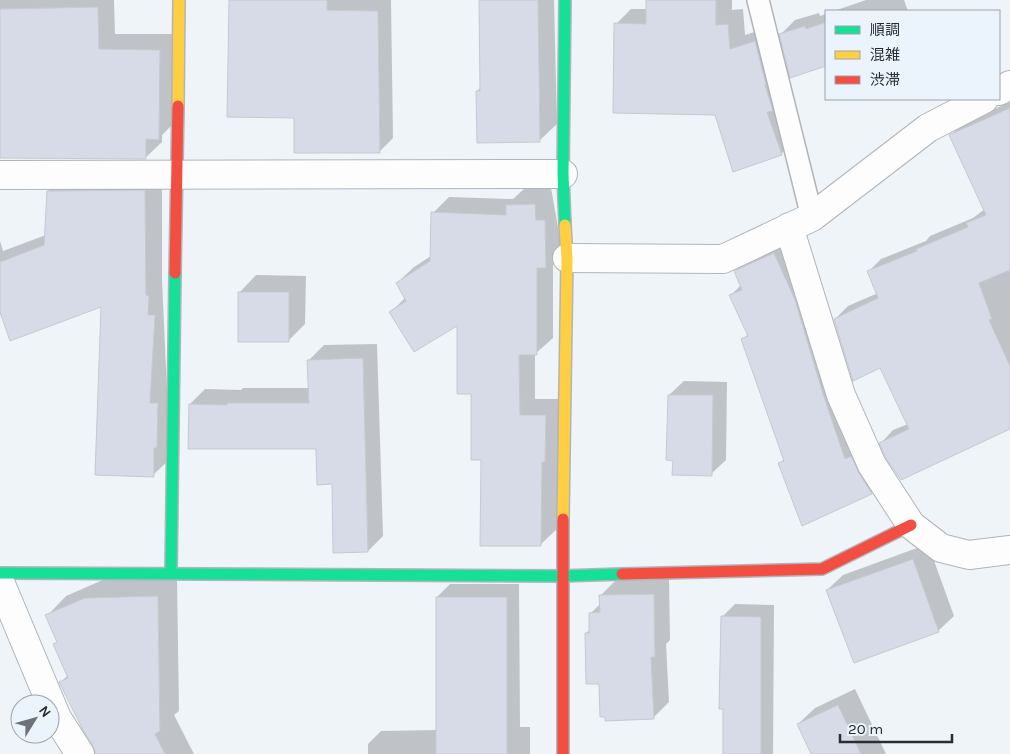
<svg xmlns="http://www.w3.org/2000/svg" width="1010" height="754" viewBox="0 0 1010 754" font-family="Karla,'Noto Sans JP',sans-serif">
<rect width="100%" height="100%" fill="#eff4f9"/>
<path fill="#0003" d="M0,0H114L115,34H176L175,122L162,135V142L145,158L0,156Z
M230,0H391L393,138L380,151Z
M480,0H554L557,124L540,140L477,91L481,87Z
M647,0H732V10L743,9L745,35L770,27L796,139L781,154L716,114L616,24L631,9H647Z
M866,0H904L908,11H834Z
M819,13L820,16L826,14V64L791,76L781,34L795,20Z
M1010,102V429L901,479L881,443L893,430L908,424L881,366L835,319L848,306L878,293L869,271L881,259L926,241L930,236L973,218L985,209L951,135L963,123Z
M65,174H162V279L170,459L153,475L102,305L0,315V241L3,251L46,235L48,191Z
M551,188L562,250L553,259V338L535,354V399H562L557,529L540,545L482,459L472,392L458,324L391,312L406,297L397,283L414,267L431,256L433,213L449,197L513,199L524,189Z
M790,237L887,476L871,493L802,524L779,464L785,458L743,339L748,334L731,295L741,285L735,271L752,255Z
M256,275L306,276L305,324L288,341L240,292Z
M377,344L383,536L368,551L333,483L318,447L190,404L205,389L241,390L243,388H310L309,360L324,345Z
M684,381L727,382L726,460L711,474L674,459L669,395Z
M928,544L954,616L938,631L827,590L843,575Z
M177,578L179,711L174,715L194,754H97L61,682L68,675L54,644L58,641L47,616L66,596L105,579Z
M669,579L670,640L666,644L669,702L653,718L600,683L586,633L591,629V613L601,603V595L616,580Z
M450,584H519L520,727H530V754H368V744L381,731L437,730V597Z
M735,604L774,605L773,754H724L723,616Z
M855,689L886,754H813L798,724L815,708Z"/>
<path fill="#d6dbe7" stroke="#c6c9ce" d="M229,0H327V10L378,11L380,153H294V118L227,117Z
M479,0H538L540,142L477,143L476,91H480Z
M646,0H716V25L728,24L730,49L755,41L766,85H765L773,111L767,112L782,155L733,172L715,115L613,113L614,23L646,24Z
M98,7L99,49L160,50L159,140L146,139V159L0,158V9Z
M826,22V66L790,78L779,34L805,26L806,29Z
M1010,108V270L979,283L992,319L989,320L1010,366V429L901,480L886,458L879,443L909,429L880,368L853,381L834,319L878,298L867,271L917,251L916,249L968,227L966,223L986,215L949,135Z
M145,190L146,295L149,296L148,315H155L150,403H158L157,448H154V477L95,475L101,307L10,341L0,312V262L44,245L47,191Z
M535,204L536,220H545L546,268H537V355H519L520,415H546L545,462H542L541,546H480L481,460H471V394H457V326L414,352L389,312L406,301L396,283L430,261L431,212L506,215V205Z
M774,253L795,300L823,394L845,459L851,456L859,473L872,494L802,526L778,463L784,461L741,339L748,336L729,295L742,290L734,271Z
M238,292H289V342H238Z
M363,358L368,552L333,553L332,484L317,485L316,449H188L189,404L227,405V403H309L307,360Z
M668,395H713L712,476L672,475L673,461L666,460Z
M913,559L939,632L854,663L826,590Z
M654,594L655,657H651L654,719L605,721V717H600L599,684H586L585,633H589V613L600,612L599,595Z
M158,596L160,731L155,734L165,754H96L93,746L83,730L59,682L68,678L53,644L57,642L45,615L85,598Z
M436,597H507V754H436Z
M721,616L761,617V754H723V709H719Z
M838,705L861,754H811L797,724Z"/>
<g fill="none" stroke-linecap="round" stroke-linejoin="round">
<g stroke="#b1b5b9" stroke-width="24">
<path id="lane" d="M758,0L812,217"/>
</g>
<g stroke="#b1b5b9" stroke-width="30">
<path id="street" d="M999,91L1010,85
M0,175L563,174
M789,227L841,395L872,465L911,525L941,548L969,555L1010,550
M567,258L723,259L812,217L928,128L984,99
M0,582L57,718L80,754"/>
</g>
<g stroke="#b1b5b9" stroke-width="14">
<path id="fast" d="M565,0L563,174L565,225
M0,573L562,576L622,574
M171,574L175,273"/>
</g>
<g stroke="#b1b5b9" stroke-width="14">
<path id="slow" d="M178,106L179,0
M563,519L567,258L565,225"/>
</g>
<g stroke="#b1b5b9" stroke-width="14">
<path id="jam" d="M175,273L178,106
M563,519V754
M622,574L822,569L911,525"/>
</g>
<use href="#lane" stroke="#fdfdfe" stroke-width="21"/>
<use href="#street" stroke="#fdfdfe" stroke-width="28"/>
<use href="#fast" stroke="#16e098" stroke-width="11"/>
<use href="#slow" stroke="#ffcf43" stroke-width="11"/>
<use href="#jam" stroke="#f24e42" stroke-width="11"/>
</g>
<rect x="825" y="10" width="175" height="90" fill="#ebf3fd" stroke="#9da3ab"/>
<rect x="835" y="26" width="25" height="8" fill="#16e098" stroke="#9da3ab"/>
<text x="870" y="35" font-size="15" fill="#292c31">順調</text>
<rect x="835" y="51" width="25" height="8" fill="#ffcf43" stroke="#9da3ab"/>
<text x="870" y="60" font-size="15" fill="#292c31">混雑</text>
<rect x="835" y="76" width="25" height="8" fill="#f24e42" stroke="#9da3ab"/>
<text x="870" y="85" font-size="15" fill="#292c31">渋滞</text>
<g transform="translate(35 719) rotate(53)"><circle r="24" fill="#ebf3fd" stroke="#9da3ab"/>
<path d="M0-4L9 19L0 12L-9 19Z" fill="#6e7277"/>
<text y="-8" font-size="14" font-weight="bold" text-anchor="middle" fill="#292c31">N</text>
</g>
<path d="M840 734v8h112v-8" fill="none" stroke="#292c31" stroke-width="2.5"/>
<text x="848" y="734" font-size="15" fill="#292c31" stroke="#ebf3fd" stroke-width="4" paint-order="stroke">20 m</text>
</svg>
